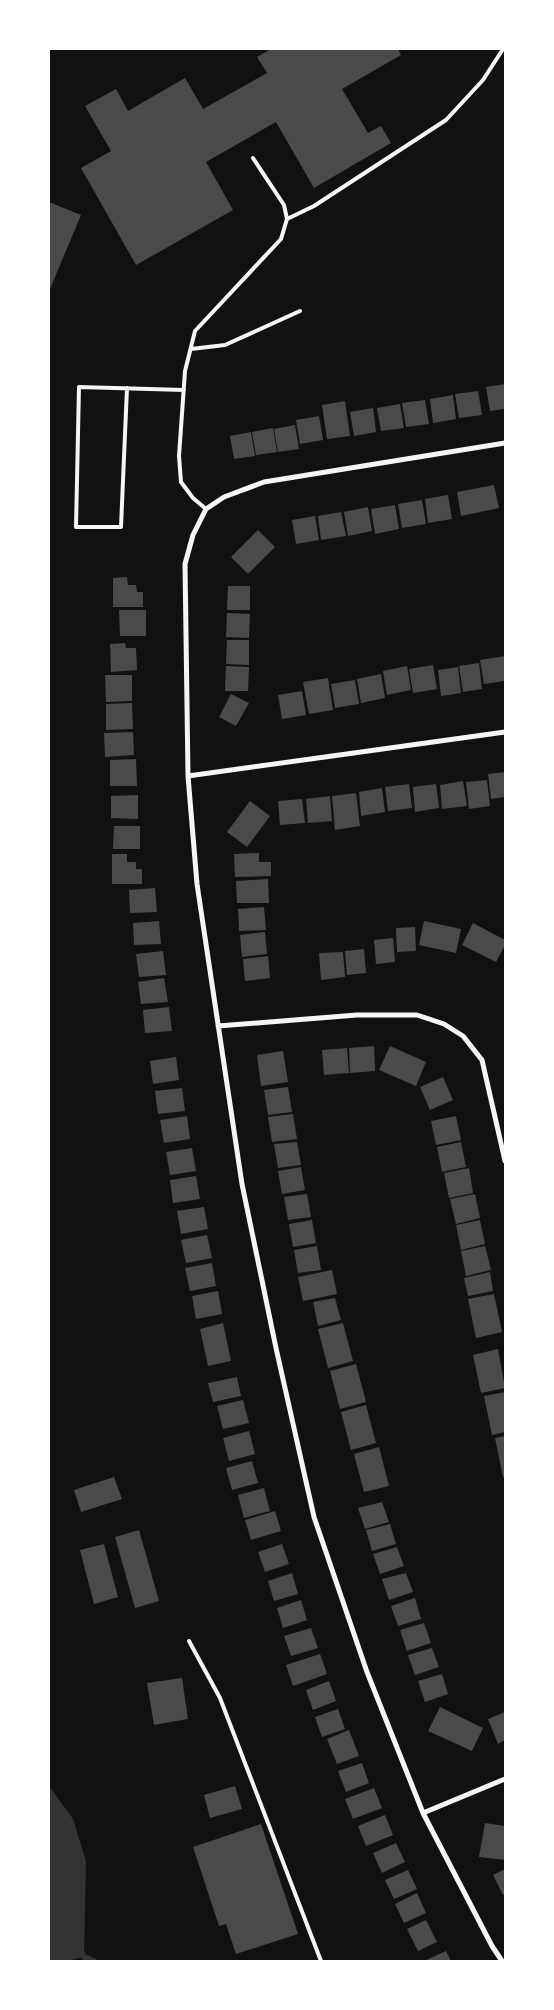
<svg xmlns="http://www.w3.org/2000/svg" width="554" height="2010" viewBox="0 0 554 2010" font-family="'PT Sans',sans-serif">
<rect width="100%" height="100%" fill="#111"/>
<path fill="#333" d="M49,1786L73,1819L86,1861L84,1957L66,1961H49Z"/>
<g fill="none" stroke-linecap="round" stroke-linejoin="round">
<path stroke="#333" stroke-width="6" d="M80,1950L84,1957L94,1961"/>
</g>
<path fill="#4a4a4a" d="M271,49H398L401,55L342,89L368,133L381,126L391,143L314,188L276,122L206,162L233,210L136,265L81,168L111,151L85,106L116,89L128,111L185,78L203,109L267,73L257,57Z
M49,202L81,215L50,289L49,288Z
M505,384V409L490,411L486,387Z
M478,391L482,415L459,418L455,394Z
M453,395L456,419L433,423L430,399Z
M425,400L429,424L406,427L402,403Z
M345,401L350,436L327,439L322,405Z
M400,404L404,428L381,431L377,408Z
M373,408L376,432L354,436L350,412Z
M319,416L323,440L300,444L296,420Z
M295,425L299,449L278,452L274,429Z
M273,428L277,452L256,455L252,432Z
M251,432L255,456L234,459L230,436Z
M494,485L499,508L461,516L457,492Z
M448,495L452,519L428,523L425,499Z
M422,500L426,524L402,528L398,504Z
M395,505L399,529L375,534L371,509Z
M368,507L372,531L348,536L344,512Z
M341,512L346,536L321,540L318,516Z
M315,516L319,540L296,544L292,520Z
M258,530L275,547L248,574L231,557Z
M127,577L128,585H136L137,592H143V607H113V578Z
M228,586H250V610H227Z
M119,610H146V636H120Z
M227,613L250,614L249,638L226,637Z
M227,640H249V665L226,664Z
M125,643L126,648H136L137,670L111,672L110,644Z
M505,656V681L484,684L480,660Z
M479,663L482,689L463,692L459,666Z
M433,665L437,689L413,693L409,669Z
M226,666L249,667L248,691H225Z
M407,666L411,690L387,695L383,671Z
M458,667L461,693L441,696L438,670Z
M381,674L385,698L361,703L357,679Z
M105,675H132V701L106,702Z
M328,678L333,710L309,714L303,682Z
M355,680L359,704L335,708L331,684Z
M302,691L306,715L282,719L278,695Z
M231,694L249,703L236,726L219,717Z
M132,703L133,729L106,730V704Z
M133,732L134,755L105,757L104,733Z
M136,759L137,786H110V760Z
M505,772V797L491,799L488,774Z
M487,780L490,806L469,809L466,782Z
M463,781L467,806L442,809L440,785Z
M409,784L412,808L388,811L385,787Z
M436,784L439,808L415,812L413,787Z
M382,788L385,812L361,816L359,792Z
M356,793L360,826L335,830L332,796Z
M138,795V819L111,818V796Z
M330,796L332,821L308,823L306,799Z
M302,799L305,823L280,825L278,801Z
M250,801L270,816L247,847L227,832Z
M114,826H140V849H113Z
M259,853V862H271V876L235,877L234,854Z
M112,854H127V862H136V869H142V884H112Z
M268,879L269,903H237L236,881Z
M155,888L157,912L130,913L129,890Z
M264,907L266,930L239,931L238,909Z
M159,921L161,944L134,945L133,923Z
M424,921L461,929L456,953L419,945Z
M473,923L505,940V945L496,962L462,945Z
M415,927L416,951L397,952L396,928Z
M265,932L267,954L242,957L240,935Z
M393,938L395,962L376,964L374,940Z
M364,949L366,973L347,975L345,951Z
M163,951L166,975L139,977L136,954Z
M343,952L345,977L321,980L319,953Z
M268,956L270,978L245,981L243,959Z
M164,978L168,1002L141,1004L138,982Z
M169,1007L172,1031L145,1033L143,1010Z
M374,1046L375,1071L350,1073L349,1048Z
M390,1046L426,1062L416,1086L379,1070Z
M347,1048L349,1073L324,1075L322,1050Z
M283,1051L288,1082L261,1086L257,1055Z
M176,1057L179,1080L153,1084L150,1061Z
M443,1077L453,1100L430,1110L420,1087Z
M288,1087L292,1112L268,1115L264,1090Z
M182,1088L185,1111L158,1114L155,1091Z
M293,1114L297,1139L272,1142L268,1117Z
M187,1116L190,1139L164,1143L160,1120Z
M456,1116L461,1140L436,1145L431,1121Z
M297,1142L301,1165L278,1168L274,1144Z
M461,1142L466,1167L442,1172L437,1147Z
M192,1148L196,1171L170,1175L166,1152Z
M301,1167L305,1190L282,1194L278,1171Z
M469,1168L473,1193L449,1198L444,1173Z
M196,1176L200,1199L173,1203L170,1180Z
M307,1194L311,1217L288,1220L284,1197Z
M475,1194L480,1218L456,1224L450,1199Z
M204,1207L208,1229L181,1234L177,1211Z
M312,1220L316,1243L293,1247L289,1224Z
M480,1220L485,1244L461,1250L456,1225Z
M207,1235L212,1258L186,1263L181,1240Z
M317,1246L321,1270L298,1273L294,1250Z
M485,1246L491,1270L466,1276L461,1251Z
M212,1263L216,1286L190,1291L185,1268Z
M332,1270L337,1294L303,1301L298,1277Z
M490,1272L493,1291L468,1296L464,1278Z
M218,1291L222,1314L196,1319L192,1296Z
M494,1294L502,1332L476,1338L468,1299Z
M335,1298L341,1320L318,1326L313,1302Z
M223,1323L231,1361L208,1366L200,1329Z
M343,1323L353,1361L328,1368L318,1329Z
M498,1349L505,1388L481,1393L473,1355Z
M356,1364L366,1402L340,1409L330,1371Z
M237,1377L241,1396L213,1402L208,1383Z
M505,1392V1432L492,1435L484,1396Z
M243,1400L249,1423L223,1429L217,1406Z
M366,1405L376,1443L351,1450L341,1412Z
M249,1431L255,1454L229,1461L223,1438Z
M505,1436V1477H503L495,1438Z
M379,1447L389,1486L364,1492L354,1454Z
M252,1461L258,1483L232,1490L226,1468Z
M114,1477L122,1499L81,1512L74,1490Z
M264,1488L270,1511L244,1518L238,1495Z
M382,1502L389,1522L365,1529L358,1508Z
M275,1511L281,1531L251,1540L245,1520Z
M390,1524L396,1544L372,1551L366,1530Z
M139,1530L159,1601L135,1608L115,1537Z
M104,1544L118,1597L94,1604L80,1550Z
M282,1544L289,1564L265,1572L258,1552Z
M397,1547L404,1566L380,1574L373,1554Z
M292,1573L298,1594L274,1601L268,1581Z
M406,1573L413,1592L389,1600L382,1579Z
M415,1598L421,1619L398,1626L391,1606Z
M301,1600L307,1620L283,1628L277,1608Z
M424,1623L431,1643L407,1651L400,1630Z
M311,1628L318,1648L291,1656L284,1636Z
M432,1648L439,1667L415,1675L408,1655Z
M320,1654L327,1674L293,1686L286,1665Z
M442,1674L448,1694L425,1702L418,1681Z
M182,1678L188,1719L154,1725L147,1683Z
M329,1681L336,1701L313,1710L306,1690Z
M440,1707L483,1728L472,1751L428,1731Z
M338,1709L345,1729L322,1737L315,1717Z
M505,1712V1740L498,1744L488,1719Z
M349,1730L359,1756L337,1764L327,1739Z
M362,1763L369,1783L346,1792L338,1771Z
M235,1786L242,1809L210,1818L204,1795Z
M374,1788L382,1808L353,1819L345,1799Z
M385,1815L393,1835L366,1846L358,1826Z
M485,1823L505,1826V1860L479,1857Z
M261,1824L298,1934L236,1954L226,1924L219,1926L193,1847Z
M396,1843L405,1862L382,1873L373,1853Z
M505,1869V1894L503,1895L493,1875Z
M408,1870L417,1889L394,1899L385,1880Z
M417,1893L426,1913L404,1923L395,1904Z
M426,1920L437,1942L418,1951L407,1929Z
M446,1951L451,1961H424Z"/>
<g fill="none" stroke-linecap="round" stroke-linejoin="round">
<path stroke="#f5f5f5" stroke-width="4" d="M287,219L314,206L446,120L483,80L503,49
M191,349L225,345L300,311
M127,388L121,527H76L79,387L184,390
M206,509L193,498L181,482L179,456L185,371L195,331L281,239L287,219L284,205L253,158
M189,1641L220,1698L321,1961"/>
<path stroke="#f5f5f5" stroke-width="5" d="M188,776L505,732
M218,1026L357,1015H417L444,1024L463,1036L482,1060L505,1161
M423,1813L505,1779
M502,1961L492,1946L423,1813L367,1672L314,1517L276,1348L242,1184L197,884L188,776L185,564L193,535L206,509L224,497L264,482L505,443"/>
</g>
<rect width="554" height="2010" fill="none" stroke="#ffffff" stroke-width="100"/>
</svg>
